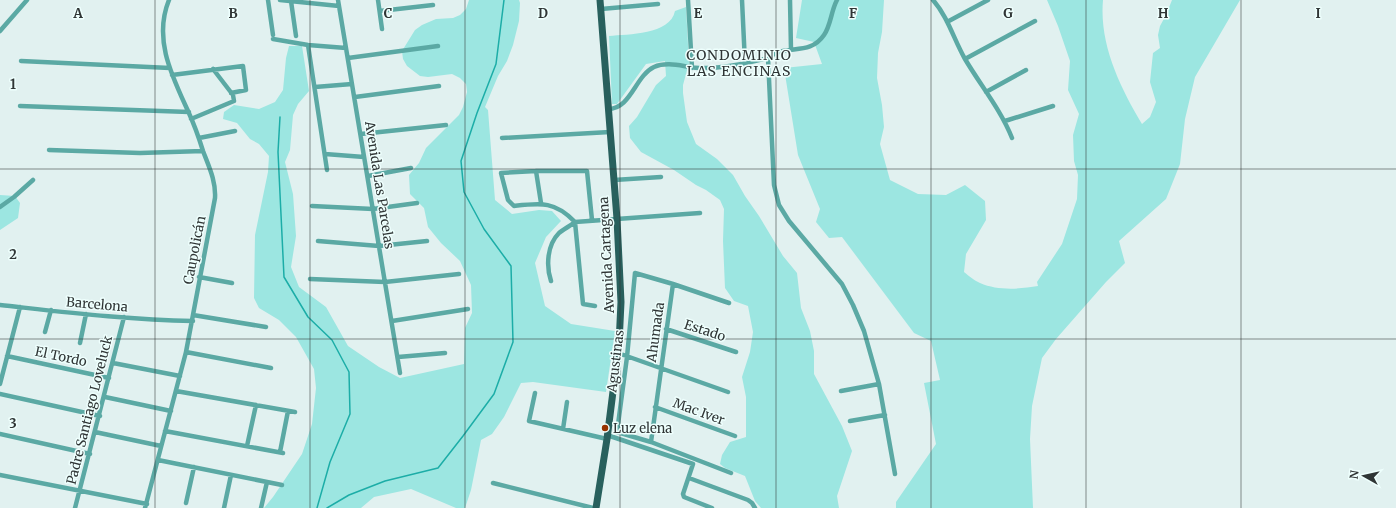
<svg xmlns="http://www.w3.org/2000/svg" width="1396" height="508" viewBox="0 0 1396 508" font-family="Merriweather,serif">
<rect width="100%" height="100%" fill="#e1f1f0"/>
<path fill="#9ce6e1" d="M469,0H519L520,3L519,21L513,45L507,61L498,76L485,107L488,110L495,200L512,214L539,210L552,211L561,221L546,237L535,263L545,306L571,324L615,331L606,392L533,382L521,383L504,417L492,434L481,440L471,490L465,508H456L411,489L374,497L361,508H264L273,497L302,454L312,424L316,388L314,369L296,337L279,320L259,308L254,298L255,235L268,172L269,156L259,144L250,139L237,123L223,119L224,112L234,105L259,109L275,102L283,90L286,58L289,46H302L309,91L298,104L293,115L290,150L285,162L293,194L296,236L291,267L299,287L326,307L348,346L379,367L400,378L464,364L465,328L472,313L471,285L460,261L441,243L428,227L424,208L410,194L409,175L419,163L426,148L459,115L463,107L467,92L466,84L460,78L452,74L428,77L420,76L407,66L403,59L402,51L415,30L422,25L436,19L453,18L460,15L466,9Z
M802,0H884L882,32L878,53L877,78L882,105L884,127L880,144L890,180L918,194L946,195L965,185L985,201L986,220L966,254L964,272C969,276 975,281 980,283C998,291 1020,289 1038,286L1037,282L1062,244L1077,199L1078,175L1074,161L1073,135L1079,114L1068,90L1070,61L1058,26L1047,0H1103C1099,44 1120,87 1142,124L1150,117L1156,102L1150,82L1153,53L1160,48L1158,35L1160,26L1166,15L1172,0H1240L1195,77L1185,119L1180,164L1166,199L1119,241L1125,263L1106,282L1056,339L1042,358L1032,406L1030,439L1033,508H896V502L936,444L924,383L940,380L931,341L914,333L842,237L829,238L816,222L820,209L798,155L784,68L822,64L814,42L796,38Z
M686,7L689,63L683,85V93L687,122L696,144L717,159L733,175L745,196L759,216L783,256L797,273L801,308L810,331L814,351V374L842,426L852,451L837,496L839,508H761L755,501L745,476L725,468L720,464L722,455L730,442L746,437V397L742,377L750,352L753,332L748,306L734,301L725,288L723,241L724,209L720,200L706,190L696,185L674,170L641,152L630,138L629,126L637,117L656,85L666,76L665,61L646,64L617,104H612L609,36C628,34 670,35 675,11Z
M0,195L15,196L20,203L18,218L0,230Z"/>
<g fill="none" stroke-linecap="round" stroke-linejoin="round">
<path stroke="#1cada7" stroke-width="1.5" d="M280,117L278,152L284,277L308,317L332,340L349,372L350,414L330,462L317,508
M327,508L349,495L385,481L438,468L463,436L494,394L513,342L511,266L484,229L464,192L461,161L477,113L496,64L504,0"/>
<path stroke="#5ba9a4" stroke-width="4.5" d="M268,0L273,35
M280,0L339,6
M338,0L400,373
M378,0L382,29
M688,0L692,68
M742,0L745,63
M790,0L791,50
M933,0C948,17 954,40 965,59C981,86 1001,110 1012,138
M291,1L296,36
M601,9L658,4
M380,11L433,5
M947,22L988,0
M0,31L27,0
M273,39L308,45L346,48
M308,45L327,170
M348,58L438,46
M768,58C786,43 809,57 824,35C831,25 831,11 837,0
M965,59L1035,21
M21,61L170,68
M172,75L243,66L246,90L231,93
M315,87L352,84
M986,92L1026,70
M355,97L439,86
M20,106L189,112
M608,109C631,109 635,76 654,67C670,60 688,69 705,68C726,68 748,63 768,58L774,185L779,205L789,221L842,284L853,305L864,331L879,384L895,474
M191,119L234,101L233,95L213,69
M1005,121L1053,106
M361,134L446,125
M199,138L235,131
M502,138L610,132
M49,150L140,153L203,151
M325,154L364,157
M536,171L541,203
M368,176L411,168
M614,180L661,177
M312,206L373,209L417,203
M0,207L14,197L33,180
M592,220L587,171H536L501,173L508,200L514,206C541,203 555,201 575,222L700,213
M575,222L583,304L595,306
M318,241L379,246L427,241
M199,277L232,283
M310,279L385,282L459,274
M551,281C546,266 547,245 559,233C564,229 570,226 575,222
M673,284L635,273L627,357L617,432L651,442L731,473
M0,305C64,312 128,320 193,321
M193,315L266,327
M392,321L468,309
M666,329L736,352
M45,332L51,310
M80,343L86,314
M186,352L271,368
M618,353L728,392
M7,356L109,378
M398,357L445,353
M113,363L180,376
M0,384L20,307
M176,391L295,412
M841,391L879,384
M535,393L529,421L607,439
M0,394L100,416
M105,397L171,411
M655,407L735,436
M850,421L885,415
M563,429L567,402
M165,431L283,453
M95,432L161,446
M0,434L90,454
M607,435L693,464L683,494L684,497L712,508
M651,442L673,284L729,303
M247,446L256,405
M280,452L288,411
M158,460L282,485
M0,475L147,504
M689,478L748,500L752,503L755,508
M493,483L593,508
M186,503L194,467
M75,508L124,317
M145,508L186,352L215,198C216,181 209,167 203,151C199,138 194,124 188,111C172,76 153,39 169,0
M224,508L231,475
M261,508L267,482"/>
<path stroke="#28605d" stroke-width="7" d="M596,508L607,439L619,344L621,302L617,219L600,0"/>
</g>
<path fill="none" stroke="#2f3535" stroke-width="1" stroke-opacity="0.55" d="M155,0V508M310,0V508M465,0V508M620,0V508M776,0V508M931,0V508M1086,0V508M1241,0V508M0,169H1396M0,339H1396"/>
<circle fill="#973200" stroke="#eefffd" stroke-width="1.5" cx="605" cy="428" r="4"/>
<g text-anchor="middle" stroke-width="3" stroke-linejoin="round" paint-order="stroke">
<g font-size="13" fill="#2f3535" stroke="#eefffd">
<text transform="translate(380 185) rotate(81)" y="5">Avenida Las Parcelas</text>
<text transform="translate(194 250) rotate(-79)" y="5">Caupolicán</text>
<text transform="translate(606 255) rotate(-93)" y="5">Avenida Cartagena</text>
<text transform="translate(97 304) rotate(5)" y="5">Barcelona</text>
<text transform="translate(705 330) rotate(18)" y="5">Estado</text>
<text transform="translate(655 332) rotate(-82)" y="5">Ahumada</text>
<text transform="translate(61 356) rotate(12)" y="5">El Tordo</text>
<text transform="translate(615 361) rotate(-83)" y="5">Agustinas</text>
<text transform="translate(89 410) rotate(-76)" y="5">Padre Santiago Loveluck</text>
<text transform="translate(699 411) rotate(20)" y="5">Mac Iver</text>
</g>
<g font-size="13" fill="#2f3535" stroke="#eefffd" text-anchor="start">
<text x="613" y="433">Luz elena</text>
</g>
<g font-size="14" letter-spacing="1" fill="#2f3535" stroke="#eefffd">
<text x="739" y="60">CONDOMINIO<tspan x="739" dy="16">LAS ENCINAS</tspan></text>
</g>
</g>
<g font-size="13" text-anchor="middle" font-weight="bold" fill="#2f3535" stroke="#eefffd" stroke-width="3" stroke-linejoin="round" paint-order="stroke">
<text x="78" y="18">A</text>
<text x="233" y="18">B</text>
<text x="388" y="18">C</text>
<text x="543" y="18">D</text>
<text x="698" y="18">E</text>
<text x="853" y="18">F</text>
<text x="1008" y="18">G</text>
<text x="1163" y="18">H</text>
<text x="1318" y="18">I</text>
<text x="13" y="89">1</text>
<text x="13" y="259">2</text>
<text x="13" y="428">3</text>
</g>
<g transform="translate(1364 476) rotate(278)" stroke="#eefffd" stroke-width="3" paint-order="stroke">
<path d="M0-3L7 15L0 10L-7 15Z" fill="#2f3535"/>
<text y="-6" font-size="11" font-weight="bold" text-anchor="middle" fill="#2f3535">N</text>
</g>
</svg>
